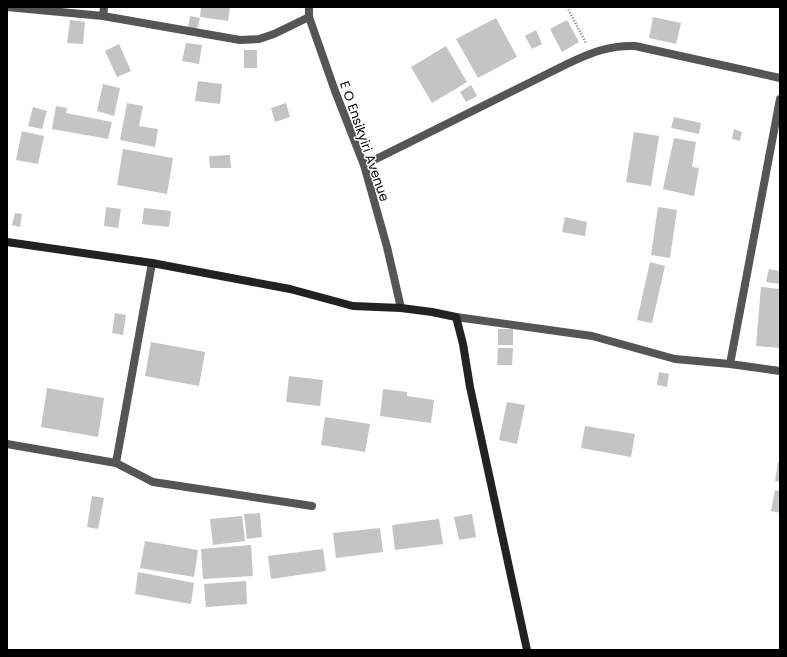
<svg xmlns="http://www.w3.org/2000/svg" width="787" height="657" viewBox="0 0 787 657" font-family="Poppins,sans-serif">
<rect width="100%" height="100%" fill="#fff"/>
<path fill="#c4c4c4" d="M201,7H230L228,21L200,17Z
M190,16L200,18L197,29L188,27Z
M653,17L681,23L676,44L649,38Z
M496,18L517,57L478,78L456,39Z
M70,20L85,22L83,44L67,43Z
M567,20L579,42L562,52L550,29Z
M536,30L542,44L532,49L525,36Z
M186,43L202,45L199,64L182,61Z
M119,44L131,71L117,77L105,51Z
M446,46L467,82L432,103L411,67Z
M244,50H257V68H244Z
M198,81L222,84L220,104L195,101Z
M103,84L120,88L114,116L97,111Z
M471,85L477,96L466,102L460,92Z
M127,103L143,106L139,126L158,129L155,147L120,140Z
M286,103L290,117L275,122L271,108Z
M56,106L67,108L66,113L112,122L108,139L52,129Z
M33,107L47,111L42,129L28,126Z
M674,117L701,123L699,134L671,128Z
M734,129L742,132L740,141L732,139Z
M22,131L44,136L38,164L16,160Z
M634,132L659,136L651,186L626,182Z
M674,138L696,142L692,167L699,168L694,196L663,189Z
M123,149L173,158L167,194L117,185Z
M230,155L231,168H210L209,156Z
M106,207L121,209L118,228L104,226Z
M658,207L677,210L670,258L651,255Z
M144,208L171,211L169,227L142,224Z
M15,213L22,214L20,227L12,225Z
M565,217L587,222L585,236L562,232Z
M650,262L665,266L652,323L637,320Z
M769,269L780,271V284L766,282Z
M761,287L780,289V348L756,346Z
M115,313L126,315L123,335L112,333Z
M498,329H513V345H498Z
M151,342L205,352L199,386L145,376Z
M498,348H513L512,365H497Z
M659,372L669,374L667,387L657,385Z
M289,376L323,380L320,406L286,402Z
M47,388L104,398L98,437L41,427Z
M383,389L407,392V396L434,400L431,423L380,416Z
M507,402L525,405L517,444L499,440Z
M325,417L370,424L365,452L321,445Z
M585,426L635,434L631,457L581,448Z
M778,462H780V482L775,481Z
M775,490L780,491V513L771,511Z
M92,496L104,498L98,529L87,527Z
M260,513L262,537L247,539L244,514Z
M472,514L476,537L459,540L454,517Z
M242,516L245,541L213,545L210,519Z
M439,519L443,544L395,550L392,525Z
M380,528L383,552L336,558L333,533Z
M145,541L198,550L194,577L140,568Z
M251,545L253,576L203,579L201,549Z
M323,549L326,571L271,579L268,556Z
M138,572L194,583L191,604L135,594Z
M246,581L247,604L206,607L204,584Z"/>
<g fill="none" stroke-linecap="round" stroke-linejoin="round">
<path stroke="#777" stroke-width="2.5" stroke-dasharray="1 2" stroke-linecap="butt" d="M567,7L586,43"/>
<path stroke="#555" stroke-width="8" d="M7,7L103,16L240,40L259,39L274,34L309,17
M309,7V17L335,91L364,165L387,247L401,308
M103,16L104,7
M364,165L567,64C590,53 609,45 635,46L780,78
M456,317L592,336L675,359L730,364L780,371
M730,364L780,99
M7,444L116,463L153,482L312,506
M116,463L152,263"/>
<path stroke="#222" stroke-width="8" d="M7,242L152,263L290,289L353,306L401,308L432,312L456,317L463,344L470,387L527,650"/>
</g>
<g text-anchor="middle" stroke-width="3" stroke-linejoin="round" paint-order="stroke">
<g font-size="13" fill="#000" stroke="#fff">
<text transform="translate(365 141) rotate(71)" y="5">E O Ensikyiri Avenue</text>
</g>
</g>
<rect width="787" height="657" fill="none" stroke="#000000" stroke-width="16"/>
</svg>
